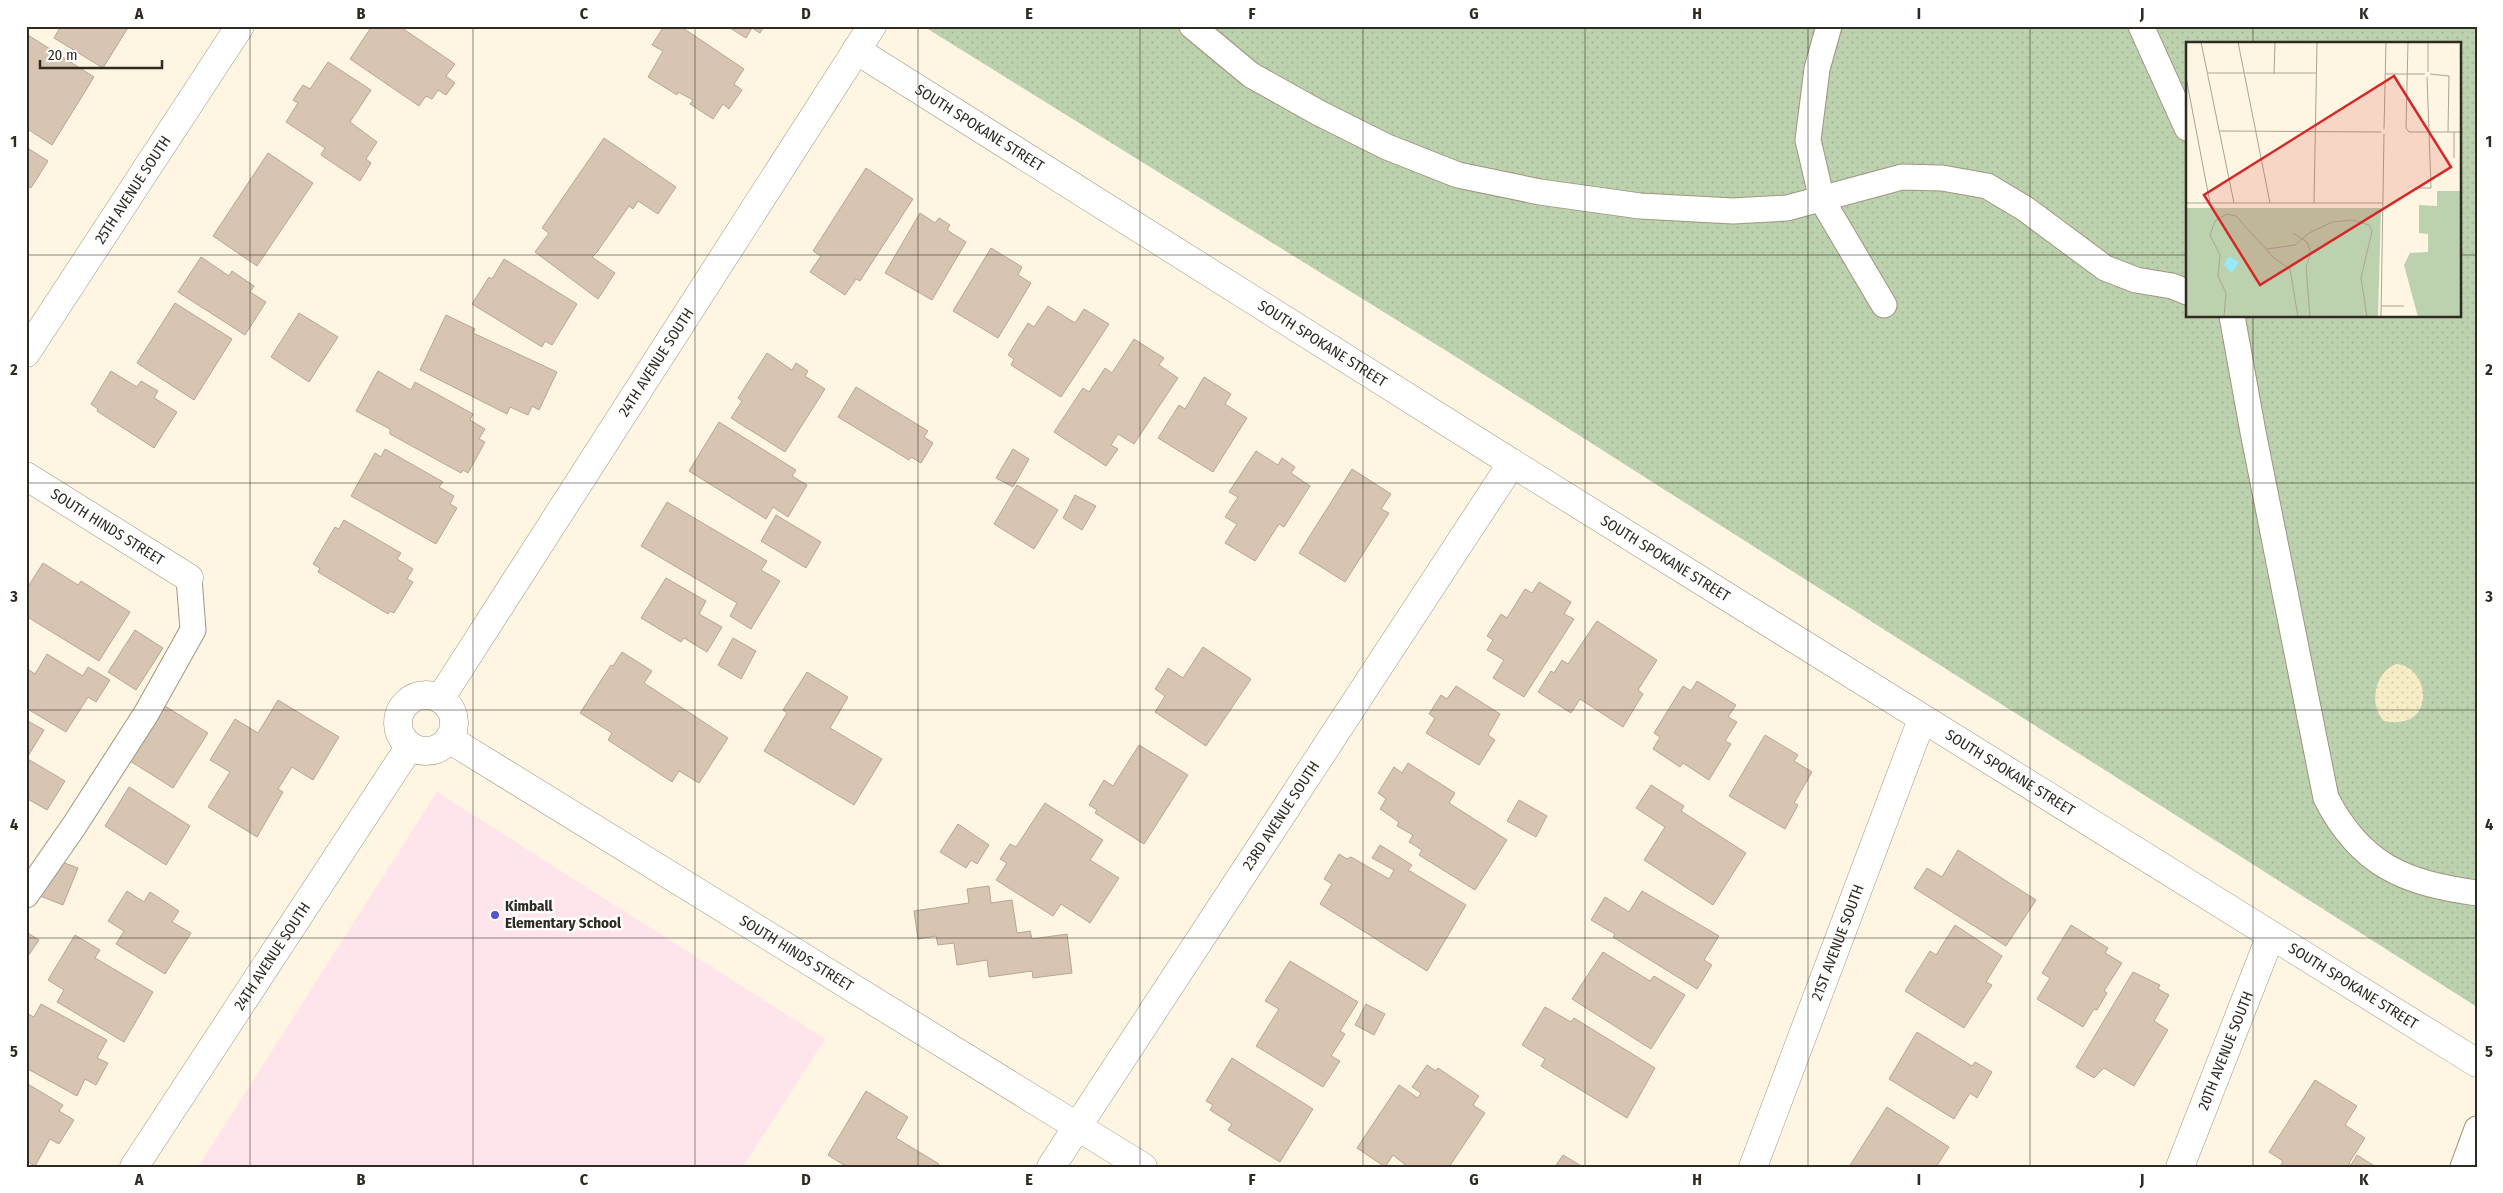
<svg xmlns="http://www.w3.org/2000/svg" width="2503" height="1193" viewBox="0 0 2503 1193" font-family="'Fira Sans Condensed',sans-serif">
<defs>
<pattern id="grass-dots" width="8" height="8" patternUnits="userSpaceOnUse" patternTransform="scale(1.25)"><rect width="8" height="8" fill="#bcd1ad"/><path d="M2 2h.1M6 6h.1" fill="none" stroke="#a2b495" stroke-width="1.8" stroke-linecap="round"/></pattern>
<pattern id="sand-dots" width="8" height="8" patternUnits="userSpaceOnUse" patternTransform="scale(1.25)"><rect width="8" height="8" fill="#f6edc7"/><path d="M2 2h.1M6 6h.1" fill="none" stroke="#d3cbab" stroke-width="1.8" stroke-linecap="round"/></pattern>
</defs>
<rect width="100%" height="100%" fill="#fef5e2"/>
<path fill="#ffe4eb" d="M437,792L825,1039L743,1167H198Z"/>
<path fill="url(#grass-dots)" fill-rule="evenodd" d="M923,26H2477V1007L1453,355ZM2187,44H2459V316H2187Z"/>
<path fill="url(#sand-dots)" d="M2396,664C2431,666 2437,732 2384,721C2368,705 2375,672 2396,664Z"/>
<path fill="#d7c4b1" stroke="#b8a693" d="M61,26H129L103,68L54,38Z
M372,26H399L455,64L446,76L455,83L446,95L438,90L432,99L426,96L419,106L350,59Z
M664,26H680L744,69L734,84L742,90L729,109L723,104L713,119L690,104L693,100L678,92L677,95L648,77L663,51L652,45Z
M727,26H764L760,33L752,28L746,38Z
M28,35L94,77L52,145L26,128V39Z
M328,62L371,90L350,122L377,142L366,159L371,163L360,181L321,155L325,148L286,122L298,103L293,100L303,85L310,89Z
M604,138L676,187L658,214L638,201L633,209L629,206L597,252L592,257L615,273L598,299L535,252L549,233L542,228Z
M26,147L48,161L31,188L26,185Z
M268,153L313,183L257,266L213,236Z
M866,168L913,199L860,281L856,279L845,295L810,272L821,256L813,251Z
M920,213L935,223L939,218L950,225L947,230L966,242L932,300L885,273Z
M991,248L1022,267L1018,275L1031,283L998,338L953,311Z
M201,257L229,276L232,271L254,286L250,292L266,302L245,335L178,292Z
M504,259L577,304L552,345L545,341L542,347L472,304L489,277L492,279Z
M175,303L232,339L194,400L137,363Z
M1048,306L1075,323L1084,309L1109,324L1061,397L1011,365L1014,359L1008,355L1028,323L1034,327Z
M299,313L338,337L309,382L271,357Z
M446,315L475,329L473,333L557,372L539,410L532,406L528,415L510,407L507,414L420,370Z
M1134,339L1164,358L1159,365L1178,378L1134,444L1118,434L1111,445L1118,449L1106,466L1054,432L1083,388L1089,392L1105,368L1112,373Z
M767,353L792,370L796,363L808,371L805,376L825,389L785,452L731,418L742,401L738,398Z
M111,371L137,387L141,381L158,391L154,398L177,412L154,448L97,411L98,409L91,404Z
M378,371L411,390L415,382L473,414L470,420L485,429L479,439L485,442L468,473L463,470L461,473L390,434V429L356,411Z
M1204,377L1231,394L1225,404L1247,418L1213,472L1158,438L1179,405L1185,409Z
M856,387L928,431L924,437L933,443L921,463L911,457L909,460L838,417Z
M719,422L796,470L792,476L807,485L788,517L773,507L766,519L689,471Z
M385,449L443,482L439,487L454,496L450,504L457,508L436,544L351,496L375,453L381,457Z
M1013,449L1029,459L1013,487L996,478Z
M1256,451L1278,465L1282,458L1295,467L1291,473L1310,486L1284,527L1279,524L1255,561L1225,543L1237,524L1225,517L1238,497L1229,492Z
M1352,469L1391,494L1381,509L1389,513L1345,582L1299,553Z
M1017,485L1058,510L1034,549L994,524Z
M1075,495L1096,506L1082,530L1063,518Z
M667,502L767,561L761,570L780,581L751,629L730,616L737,603L641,546Z
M776,515L821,542L806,568L761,541Z
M344,520L401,553L397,559L413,569L407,579L413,582L394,613L390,611L388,614L318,572L320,568L313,564L335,527L339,529Z
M43,563L78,585L81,581L130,612L99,661L26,616V590Z
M666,578L706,601L699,614L722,627L707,652L684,638L681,642L641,618Z
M1539,582L1571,602L1564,614L1574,619L1524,697L1493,678L1504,660L1487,650L1493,640L1487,636L1501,614L1507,618L1525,589L1532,593Z
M1597,621L1657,660L1638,690L1643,694L1623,727L1580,699L1571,713L1538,692L1551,671L1554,673L1562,660L1568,664Z
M135,630L163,648L136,690L108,672Z
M733,638L756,651L741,679L718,665Z
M1203,647L1251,679L1206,746L1155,712L1165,696L1155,689L1168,668L1183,678Z
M622,652L652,671L644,683L728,738L699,783L679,771L672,782L608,740L612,733L580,713L611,665L613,666Z
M47,654L83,676L88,667L110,680L96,702L88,697L66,732L26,708V675L29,670L35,674Z
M807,672L848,697L830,728L882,759L854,805L764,751L787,713L783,710Z
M1697,681L1736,705L1728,717L1737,722L1725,741L1731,744L1709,780L1683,763L1680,767L1653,749L1660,737L1654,733L1683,686L1691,691Z
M1456,686L1500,714L1488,735L1495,740L1479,765L1426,733L1435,718L1429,714L1441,695L1447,699Z
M278,700L339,737L313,780L292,767L278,789L283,792L257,837L208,807L230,772L210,760L235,719L258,733Z
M165,706L208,733L173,788L130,761Z
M26,720L44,730L28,756L26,755Z
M1765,735L1798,755L1794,761L1812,772L1794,803L1798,805L1785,829L1729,796Z
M1139,745L1188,775L1144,844L1095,813L1097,810L1089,805L1104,780L1113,786Z
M26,758L65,781L47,810L26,798Z
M1408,763L1455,793L1449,803L1507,840L1475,890L1419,855L1422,850L1409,842L1413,835L1397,826L1399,822L1380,809L1386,799L1378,793L1394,767L1402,773Z
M1651,785L1684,806L1681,811L1746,853L1713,905L1644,860L1665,827L1636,808Z
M129,787L190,826L166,865L105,826Z
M1519,800L1547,816L1536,837L1507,821Z
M1045,803L1103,840L1090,860L1119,878L1090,923L1061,904L1053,916L996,880L1007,863L1000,859L1010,844L1016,847Z
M958,824L989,845L977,864L971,860L966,868L940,852Z
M1380,845L1412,865L1408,870L1466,905L1427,971L1320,904L1332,884L1324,879L1339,854L1347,859L1351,857L1389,879L1394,870L1372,858Z
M1958,850L2036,900L2006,946L1914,888L1927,868L1942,877Z
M54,859L78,868L63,905L40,896Z
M989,886L991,903L1012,900L1017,933L1030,931L1032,939L1067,934L1072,973L1033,978L1032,971L989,977L987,960L957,965L954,943L938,945L936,936L918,939L914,911L969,903L967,889Z
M127,891L144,902L150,892L179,911L172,922L191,933L165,974L116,944L124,931L108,921Z
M1642,891L1719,936L1704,960L1712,965L1697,989L1613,937L1615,934L1591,920L1605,897L1629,912Z
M1955,925L2002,956L1986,982L1992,985L1964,1028L1905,991L1930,951L1936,955Z
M2071,925L2108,948L2105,953L2122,963L2104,991L2107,993L2097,1010L2094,1009L2083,1027L2037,999L2050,978L2042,973Z
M26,932L39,940L26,959Z
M75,935L100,950L95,958L153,992L124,1042L57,1002L64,990L48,980Z
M1603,952L1650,981L1654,976L1685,995L1651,1049L1572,999Z
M1290,961L1358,1002L1340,1031L1345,1034L1331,1056L1340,1061L1323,1087L1256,1046L1279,1009L1265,1001Z
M2133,972L2160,985L2158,989L2169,995L2154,1021L2168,1030L2134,1086L2104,1068L2094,1078L2076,1067Z
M41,1004L107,1040L97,1058L108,1063L96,1085L85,1079L77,1096L26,1068V1013L34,1017Z
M1366,1004L1385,1014L1374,1035L1355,1025Z
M1545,1007L1571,1022L1574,1018L1655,1068L1627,1118L1541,1066L1545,1059L1522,1045Z
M1917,1032L1972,1066L1975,1062L1992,1072L1977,1098L1970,1093L1954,1119L1889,1079Z
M1232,1058L1313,1109L1280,1162L1228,1130L1232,1124L1210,1110L1213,1105L1206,1101Z
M1427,1065L1436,1071L1438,1068L1479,1096L1473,1105L1485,1113L1449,1167H1408L1393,1155L1385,1167L1357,1148L1399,1085L1418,1098L1421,1093L1412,1087Z
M2315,1080L2357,1106L2345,1125L2365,1138L2349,1163L2351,1165L2357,1155L2376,1167H2280L2283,1161L2269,1152Z
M26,1083L63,1105L59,1111L74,1120L59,1144L50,1139L35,1166L26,1161Z
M866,1091L908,1117L896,1138L939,1164L937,1167H847L828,1155Z
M1887,1107L1949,1147L1936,1167H1849Z
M1563,1155L1583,1167H1555Z"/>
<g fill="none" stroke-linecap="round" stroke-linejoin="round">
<g stroke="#a0957f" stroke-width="27">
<path id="service" d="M1192,26L1251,75L1319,113L1387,147L1458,175L1540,192L1640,206L1733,211L1787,208L1902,177L1942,178L1987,186L2024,208L2105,268L2136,280L2172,286L2187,292
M1829,26L1817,69L1808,140L1822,200L1884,305
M2141,26L2187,128
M2232,316L2253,432L2326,798C2361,866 2405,883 2477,893
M26,895L74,826L146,714L193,630L189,578
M2463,1167L2477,1129"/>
</g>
<g stroke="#a0957f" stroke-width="29">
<g id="minor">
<path id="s1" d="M856,50L1512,463"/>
<path id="s2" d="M26,353L240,26"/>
<path id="s3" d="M26,476L189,578"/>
<circle cx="426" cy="723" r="28"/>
<path id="s4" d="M440,699L872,26"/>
<path id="s5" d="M449,739L1143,1167"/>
<path id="s6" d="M134,1167L410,746"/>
<path id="s7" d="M1753,1167L1922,719"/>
<path id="s8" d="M2180,1167L2271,935"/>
</g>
</g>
<g stroke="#a0957f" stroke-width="29">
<g id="tertiary">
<path id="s9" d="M1051,1167L1512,463L2477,1063"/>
</g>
</g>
<use href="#service" stroke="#fff" stroke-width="25"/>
<use href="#minor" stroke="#fff" stroke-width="28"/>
<use href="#tertiary" stroke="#fff" stroke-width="28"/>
</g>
<path fill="none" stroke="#2f2b22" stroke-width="1" stroke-opacity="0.55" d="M250,26V1167M473,26V1167M695,26V1167M918,26V1167M1140,26V1167M1363,26V1167M1585,26V1167M1808,26V1167M2030,26V1167M2253,26V44M26,255H2187M2459,255H2477M2253,316V1167M26,483H2477M26,710H2477M26,938H2477"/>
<circle fill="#5157ce" stroke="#fff" stroke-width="2" cx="495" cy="915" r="5"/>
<g text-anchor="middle" stroke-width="5" stroke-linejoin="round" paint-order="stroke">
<g font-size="15" fill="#2f2b22" stroke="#fff">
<text dy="5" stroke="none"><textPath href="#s1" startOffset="146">SOUTH SPOKANE STREET</textPath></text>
<text dy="5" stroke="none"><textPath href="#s2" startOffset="195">25TH AVENUE SOUTH</textPath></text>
<text dy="5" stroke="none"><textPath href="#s1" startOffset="551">SOUTH SPOKANE STREET</textPath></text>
<text dy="5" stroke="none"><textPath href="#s4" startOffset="400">24TH AVENUE SOUTH</textPath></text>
<text dy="5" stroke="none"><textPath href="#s3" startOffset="96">SOUTH HINDS STREET</textPath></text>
<text dy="5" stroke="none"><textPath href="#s9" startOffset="1022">SOUTH SPOKANE STREET</textPath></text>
<text dy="5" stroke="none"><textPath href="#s9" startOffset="1428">SOUTH SPOKANE STREET</textPath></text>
<text dy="5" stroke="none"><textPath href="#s9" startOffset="420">23RD AVENUE SOUTH</textPath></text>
<text dy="5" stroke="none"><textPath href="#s7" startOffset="240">21ST AVENUE SOUTH</textPath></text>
<text dy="5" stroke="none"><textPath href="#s5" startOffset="408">SOUTH HINDS STREET</textPath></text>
<text dy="5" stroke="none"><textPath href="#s6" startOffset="252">24TH AVENUE SOUTH</textPath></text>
<text dy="5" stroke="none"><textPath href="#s9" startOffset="1832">SOUTH SPOKANE STREET</textPath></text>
<text dy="5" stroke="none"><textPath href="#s8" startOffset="125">20TH AVENUE SOUTH</textPath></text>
</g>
<g font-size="15" font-weight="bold" fill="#2f2b22" stroke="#fff" text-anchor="start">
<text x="505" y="911">Kimball<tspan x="505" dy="17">Elementary School</tspan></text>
</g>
</g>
<g transform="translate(2186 42)">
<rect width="275" height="275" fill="#fef5e2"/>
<path d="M0,166H195L192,275H0Z" fill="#bcd1ad"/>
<path d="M275,135V275H232L218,223L224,211L242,210V192L233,191V163L251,164V149H275Z" fill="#bcd1ad"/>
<path d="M43,214L53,220L46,231L38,223Z" fill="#96eafd"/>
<path fill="none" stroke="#aba495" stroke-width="1" d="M15,0L48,161M52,0L84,161M222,0L220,86L223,90H275M242,30V0M22,31H130M88,32L89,0M199,32H239M244,32L263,34L262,90M0,35L24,161M198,87L200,0M34,89L195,90M268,116V90M229,146H245L241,35M0,161H197M128,161L131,0M107,191L121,200L125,211L120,225L124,275M81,207L109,203L123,191L146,180L166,178L183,183L186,189L175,236L181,275M195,264H218M38,275L40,251L32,234L34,213L24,193L29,179L41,172L50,174L88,216L104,227L112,275M195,275L198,92"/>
<path fill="#d62828" fill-opacity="0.15" stroke="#d62828" stroke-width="2.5" d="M208,34L265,125L74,243L18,153Z"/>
<rect width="275" height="275" fill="none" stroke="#2f2b22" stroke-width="2.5"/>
</g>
<rect width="2503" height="1193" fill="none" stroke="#ffffff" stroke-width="55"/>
<path d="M40 60v8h122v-8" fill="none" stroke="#2f2b22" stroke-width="2.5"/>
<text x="48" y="60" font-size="15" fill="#2f2b22" stroke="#ffffff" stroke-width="4" paint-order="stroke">20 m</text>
<rect x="28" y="28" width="2448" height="1138" fill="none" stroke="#2f2b22" stroke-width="2"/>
<g font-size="16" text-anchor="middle" font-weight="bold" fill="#2f2b22">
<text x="139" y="19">A</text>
<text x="361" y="19">B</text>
<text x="584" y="19">C</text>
<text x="806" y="19">D</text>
<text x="1029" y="19">E</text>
<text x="1252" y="19">F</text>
<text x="1474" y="19">G</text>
<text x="1697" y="19">H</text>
<text x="1919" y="19">I</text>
<text x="2142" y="19">J</text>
<text x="2364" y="19">K</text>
<text x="14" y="147">1</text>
<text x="2489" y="147">1</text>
<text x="14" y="375">2</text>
<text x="2489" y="375">2</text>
<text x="14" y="602">3</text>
<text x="2489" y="602">3</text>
<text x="14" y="830">4</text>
<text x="2489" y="830">4</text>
<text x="14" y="1057">5</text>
<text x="2489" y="1057">5</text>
<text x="139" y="1185">A</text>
<text x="361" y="1185">B</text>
<text x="584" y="1185">C</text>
<text x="806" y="1185">D</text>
<text x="1029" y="1185">E</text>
<text x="1252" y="1185">F</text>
<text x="1474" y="1185">G</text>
<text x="1697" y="1185">H</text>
<text x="1919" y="1185">I</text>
<text x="2142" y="1185">J</text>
<text x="2364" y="1185">K</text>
</g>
</svg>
